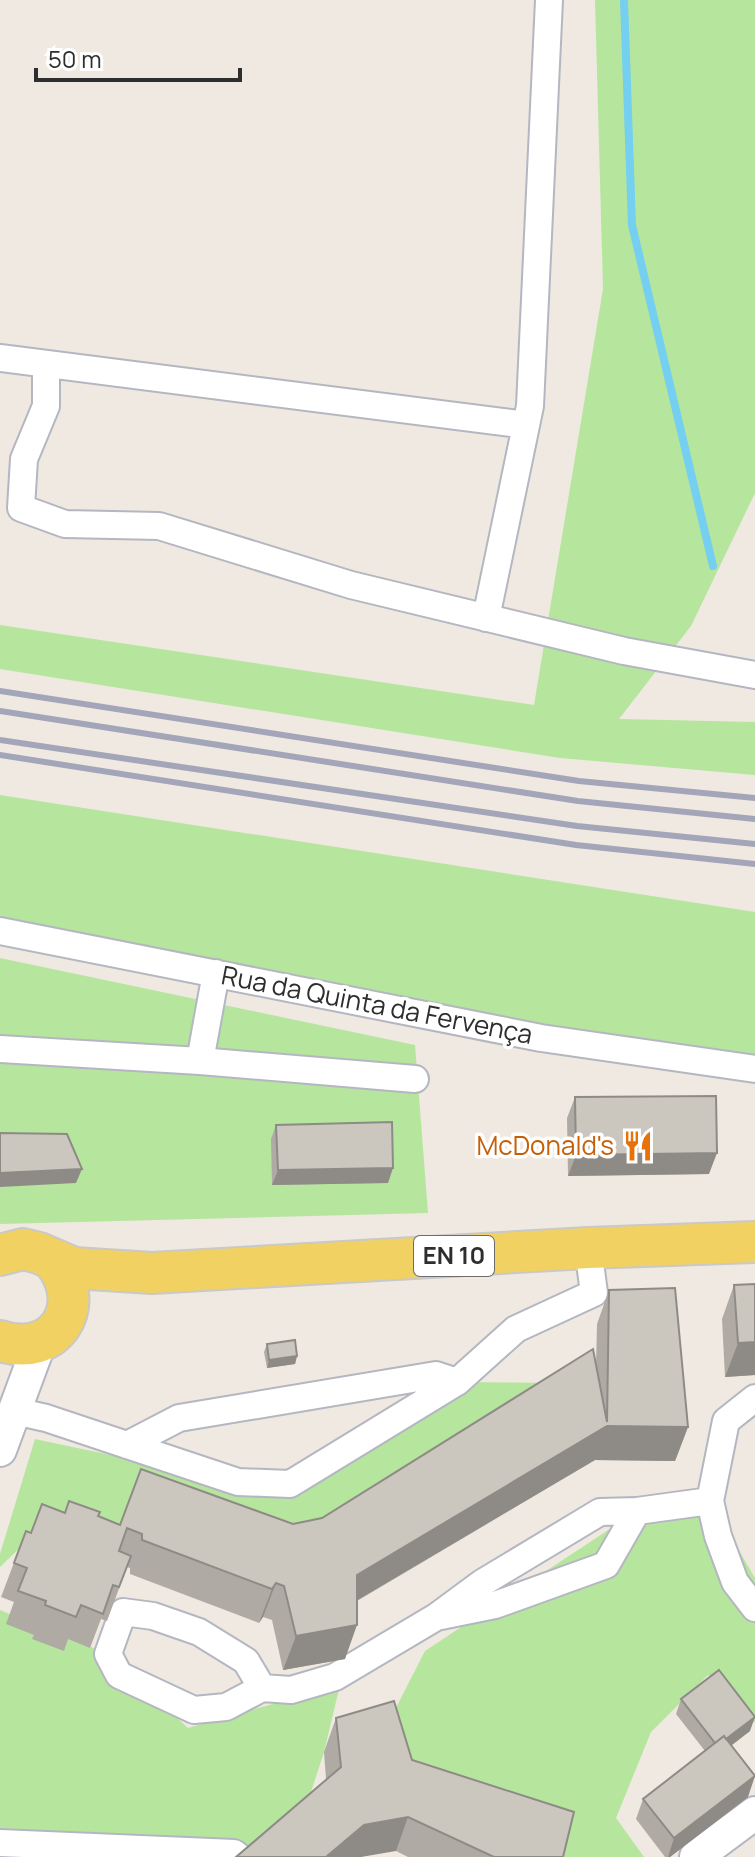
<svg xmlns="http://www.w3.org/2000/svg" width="755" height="1857" viewBox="0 0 755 1857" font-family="Manrope,sans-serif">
<rect width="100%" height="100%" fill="#efe9e1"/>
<path fill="#b6e59e" d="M595,0H755V493L691,626L619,719L755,722V775L560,758L0,669V625L534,705L603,289Z
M0,795L755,912V1069L0,931Z
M0,958L415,1045L428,1213L0,1224Z
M457,1382L581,1383L310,1551L108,1559L29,1539L0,1567V1554L35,1439L238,1482L290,1484Z
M710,1501L755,1578V1723L708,1675L651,1732L616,1818L644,1857H559L400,1794L382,1735L425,1651L637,1511Z
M0,1610L108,1654L188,1728L340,1685L324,1752L310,1795L263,1857L0,1844Z"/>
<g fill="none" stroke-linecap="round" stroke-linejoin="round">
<path stroke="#75cff0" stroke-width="8" d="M624,0L632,225L713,566"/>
<g stroke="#b4b7c1" stroke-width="30">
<path id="minor" d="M0,358L526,425
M46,365V406L24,459L21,508L65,524L159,526L351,585L624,651L755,675
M486,618L530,406L549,0
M0,931L541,1038L755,1069
M0,1049L200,1061L415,1079
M200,1061L216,973
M457,1382L516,1329L594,1293L588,1248
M755,1398L726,1421L710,1501L718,1536L735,1582L755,1608
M15,1411L46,1418L238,1482L290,1484L457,1382L436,1375L179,1418L127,1445
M637,1511L606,1565L495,1605L436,1617L482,1583L600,1512L637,1511L710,1501
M262,1688L226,1707L194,1710L119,1675L108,1654L123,1612L153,1616L199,1632L246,1661L262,1688L291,1690L335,1677L436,1617
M0,1843L234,1853L239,1857"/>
</g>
<g stroke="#b4b7c1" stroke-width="36">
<path id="tertiary" d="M0,1450L40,1342
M696,1857L755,1813"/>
</g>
<g stroke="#c9c9c9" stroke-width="44">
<path id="primary" d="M0,1255L23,1249L39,1253L74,1268L152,1273L588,1248L755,1242
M0,1341C56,1359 90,1305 53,1260"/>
</g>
<use href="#minor" stroke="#fff" stroke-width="26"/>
<use href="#tertiary" stroke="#fff" stroke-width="32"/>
<use href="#primary" stroke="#f2d163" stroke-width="40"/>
<path stroke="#a3a6b8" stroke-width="6" d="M0,691L579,781L755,798
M0,711L578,801L755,819
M0,740L577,826L755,844
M0,755L576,845L755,864"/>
</g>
<path fill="#afaba4" d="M575,1097L709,1174L568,1176L567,1118Z
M276,1125L388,1183L272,1185L271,1139Z
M755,1284V1375L725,1377L722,1319L734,1285Z
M609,1290L688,1427L675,1461L595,1460L357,1601L345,1659L283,1670L272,1620L263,1617L259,1623L130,1574V1568L127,1567L107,1621L101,1619L90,1648L68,1639L64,1651L32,1639L34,1635L6,1624L14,1602L1,1597L26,1531L31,1533L65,1513L98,1516L120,1525L293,1524L322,1518L596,1366L597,1324Z
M267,1344L297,1356L295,1364L267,1368L264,1352Z
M681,1699L750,1731L731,1746L748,1797L670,1857H665L636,1819L643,1799L705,1751L676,1714Z
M336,1718L412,1760L563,1857H408L396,1851L326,1779L324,1752Z"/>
<path fill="#8e8b86" d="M717,1153L709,1174L568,1176L576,1155Z
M393,1168L388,1183L272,1185L278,1170Z
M82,1169L76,1183L0,1187V1173Z
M755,1342V1375L725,1377L738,1343Z
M297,1356L295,1364L267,1368L269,1360Z
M607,1426L688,1427L675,1461L595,1460L344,1608L357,1575Z
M276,1583L263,1617L259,1623L272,1589Z
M357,1625L345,1659L283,1670L296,1636Z
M755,1717L750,1731L712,1760L717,1746Z
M755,1776L748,1797L670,1857H668L674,1838Z
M408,1817L396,1851L361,1857H326L364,1825Z"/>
<path fill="#cbc7bf" stroke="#8e8b86" stroke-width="2" d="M716,1096L717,1153L576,1155L575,1097Z
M392,1122L393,1168L278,1170L276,1125Z
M0,1133L67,1134L82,1169L0,1173Z
M755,1284V1342L738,1343L734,1285Z
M675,1288L688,1427L607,1426L357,1575V1625L296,1636L284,1586L276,1583L272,1589L142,1540V1534L127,1528L119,1551L131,1556L119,1587L113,1585L103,1614L81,1605L76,1617L45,1605L46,1601L18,1591L27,1568L14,1563L26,1531L31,1533L42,1504L65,1513L69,1501L100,1512L98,1516L120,1525L141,1469L293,1524L322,1518L593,1349L607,1422L609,1290Z
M295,1340L297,1356L269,1360L267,1344Z
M719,1670L755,1717L726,1739L724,1736L715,1743L681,1699Z
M394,1701L412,1760L574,1812L563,1857H494L408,1817L364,1825L326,1857H236L341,1767L336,1718Z
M724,1736L755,1776L674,1838L643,1799Z"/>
<defs>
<g id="restaurant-bare" transform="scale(2.4)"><path d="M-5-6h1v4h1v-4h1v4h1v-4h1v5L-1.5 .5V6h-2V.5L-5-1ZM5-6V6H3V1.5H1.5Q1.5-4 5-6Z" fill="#e8710a" stroke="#fff" stroke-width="2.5" paint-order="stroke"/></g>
</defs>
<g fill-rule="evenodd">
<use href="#restaurant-bare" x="638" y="1146"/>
</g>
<g text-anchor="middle" stroke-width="7" stroke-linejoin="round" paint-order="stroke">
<rect fill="#fff" stroke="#6d6d6d" stroke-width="2" x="414" y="1236" width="80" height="40" rx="6"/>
<g font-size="24" font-weight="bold" fill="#2e2e2e">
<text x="454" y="1264">EN 10</text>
</g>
<g font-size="26" fill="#2e2e2e" stroke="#fff">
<text transform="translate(377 1005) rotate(11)" y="9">Rua da Quinta da Fervença</text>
</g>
<g font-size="26" fill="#c56008" stroke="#fff" text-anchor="end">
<text x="614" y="1155">McDonald's</text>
</g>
</g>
<path d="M36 68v12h204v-12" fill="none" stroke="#2e2e2e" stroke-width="4"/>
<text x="48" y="68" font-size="24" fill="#2e2e2e" stroke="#ffffff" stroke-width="6" paint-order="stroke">50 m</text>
</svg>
